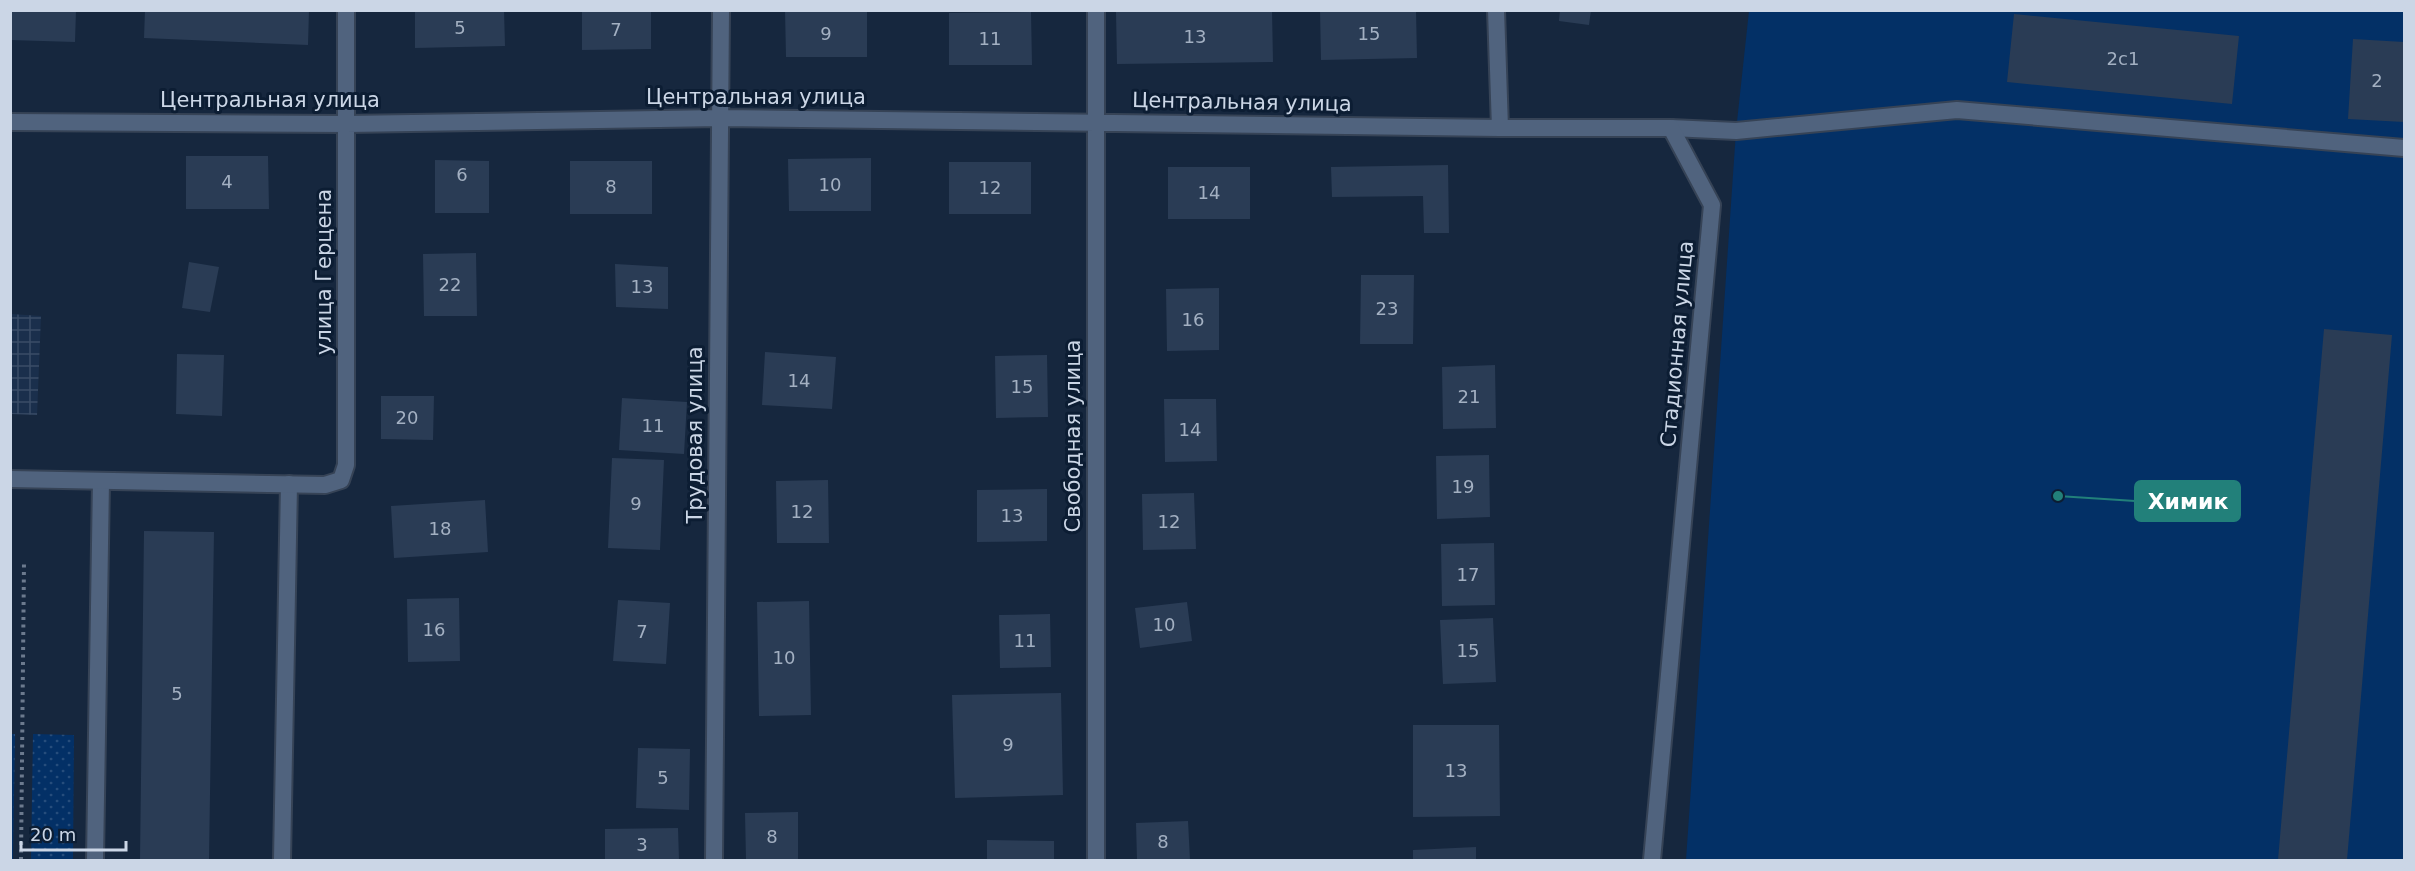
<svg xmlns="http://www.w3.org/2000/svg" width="2415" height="871" viewBox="0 0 2415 871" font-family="'DejaVu Sans',sans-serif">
<defs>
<pattern id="industrial-grid" width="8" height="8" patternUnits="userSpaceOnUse" patternTransform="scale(1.5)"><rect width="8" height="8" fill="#1a2f4c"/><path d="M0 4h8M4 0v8" fill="none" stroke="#3a4c66"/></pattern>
<pattern id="park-dots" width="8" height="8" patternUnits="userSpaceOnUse" patternTransform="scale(1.5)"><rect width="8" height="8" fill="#033066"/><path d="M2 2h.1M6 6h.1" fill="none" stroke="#264d7c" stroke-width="1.8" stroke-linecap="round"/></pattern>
</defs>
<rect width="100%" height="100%" fill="#16273e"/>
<path fill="url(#industrial-grid)" d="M11,314L41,316L37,415L11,414Z"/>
<path fill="#033066" d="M1749,11H2404V860H1686L1736,131Z"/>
<path fill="url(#park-dots)" d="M11,734H15L13,860H10Z
M33,734L74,735L73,860H31Z"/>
<path fill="#2a3c55" d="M10,10H76L75,42L10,40Z
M145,10H309L308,45L144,38Z
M415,10H504L505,46L415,48Z
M582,10H651V49L582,50Z
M785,10H867V57H786Z
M1272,10L1273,62L1117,64L1116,12Z
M1320,10H1416L1417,58L1321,60Z
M1560,10H1591L1589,25L1559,21Z
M1031,12L1032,65H949V13Z
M2014,14L2239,36L2232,104L2007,82Z
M2353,39L2404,42V122L2348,119Z
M186,156H268L269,209H186Z
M871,158V211H789L788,159Z
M435,160L489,161V213H435Z
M570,161H652V214H570Z
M949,162H1031V214H949Z
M1448,165L1449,233H1424L1423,196L1332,197L1331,167Z
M1168,167H1250V219H1168Z
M476,253L477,316H424L423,254Z
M189,262L219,267L210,312L182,308Z
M615,264L668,267V309L616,307Z
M1361,275H1414L1413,344H1360Z
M1219,288V350L1167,351L1166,289Z
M2324,329L2392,335L2347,860H2278Z
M765,352L836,357L832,409L762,405Z
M177,354L224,355L222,416L176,414Z
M1047,355L1048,417L996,418L995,356Z
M1495,365L1496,428L1443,429L1442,367Z
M381,396H434L433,440L381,439Z
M622,398L687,402L684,454L619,450Z
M1164,399H1216L1217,461L1165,462Z
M1489,455L1490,517L1437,519L1436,456Z
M612,458L664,460L660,550L608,548Z
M828,480L829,543H777L776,481Z
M1047,489V541L977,542V490Z
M1194,493L1196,549L1143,550L1142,494Z
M485,500L488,552L394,558L391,506Z
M144,531L214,532L209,860H140Z
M1494,543L1495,605L1442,606L1441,544Z
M459,598L460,661L408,662L407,599Z
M618,600L670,603L666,664L613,661Z
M809,601L811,715L759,716L757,602Z
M1187,602L1192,641L1140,648L1135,608Z
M1050,614L1051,667L1000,668L999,615Z
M1493,618L1496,682L1443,684L1440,620Z
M1061,693L1063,795L955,798L952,695Z
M1413,725H1499L1500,816L1413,817Z
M638,748L690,749L689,810L636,808Z
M798,812V860H746L745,813Z
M1188,821L1190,860H1137L1136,823Z
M678,828L679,860H605V829Z
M987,840L1054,841V860H987Z
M1476,847V860H1413V850Z"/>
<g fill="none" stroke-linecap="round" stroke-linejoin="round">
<g stroke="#364356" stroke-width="20">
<path id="service" d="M1671,128L1736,131L1957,110L2404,148
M95,860L101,481
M282,860L289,484"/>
</g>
<g stroke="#364356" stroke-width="20">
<path id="minor" d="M1496,10L1500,128
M10,122L347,124L720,118L1500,128H1671L1712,205L1652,860
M10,479L325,485L341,480L346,465V10
M714,860L721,10
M1096,860V10"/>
</g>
<path stroke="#6c7a8e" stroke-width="4" stroke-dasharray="3 4.5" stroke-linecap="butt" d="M21,860L24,562"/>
<use href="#service" stroke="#50637e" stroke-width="16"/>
<use href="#minor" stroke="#50637e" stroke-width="16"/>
</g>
<g text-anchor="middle" stroke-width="6" stroke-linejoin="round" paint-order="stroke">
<g font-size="18" fill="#a3b0c2">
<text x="460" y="34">5</text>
<text x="616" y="36">7</text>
<text x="826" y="40">9</text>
<text x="1369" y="40">15</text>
<text x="1195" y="43">13</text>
<text x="990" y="45">11</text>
<text x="2123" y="65">2с1</text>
<text x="2377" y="87">2</text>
<text x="462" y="181">6</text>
<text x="227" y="188">4</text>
<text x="830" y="191">10</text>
<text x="611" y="193">8</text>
<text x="990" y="194">12</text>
<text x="1209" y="199">14</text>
<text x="450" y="291">22</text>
<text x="642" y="293">13</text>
<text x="1387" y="315">23</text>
<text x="1193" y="326">16</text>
<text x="799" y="387">14</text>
<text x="1022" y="393">15</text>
<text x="1469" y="403">21</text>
<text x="407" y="424">20</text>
<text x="653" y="432">11</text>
<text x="1190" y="436">14</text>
<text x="1463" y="493">19</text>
<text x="636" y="510">9</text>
<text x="802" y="518">12</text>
<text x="1012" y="522">13</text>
<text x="1169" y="528">12</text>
<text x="440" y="535">18</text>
<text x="1468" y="581">17</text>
<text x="1164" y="631">10</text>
<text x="434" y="636">16</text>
<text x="642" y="638">7</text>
<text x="1025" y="647">11</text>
<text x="1468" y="657">15</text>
<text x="784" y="664">10</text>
<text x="177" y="700">5</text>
<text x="1008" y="751">9</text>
<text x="1456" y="777">13</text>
<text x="663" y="784">5</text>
<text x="772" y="843">8</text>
<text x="1163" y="848">8</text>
<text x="642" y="851">3</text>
</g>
<g font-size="21" fill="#cbd6e6" stroke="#0c1d33">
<text x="756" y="104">Центральная улица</text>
<text x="270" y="107">Центральная улица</text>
<text transform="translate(1242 102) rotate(1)" y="7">Центральная улица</text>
<text transform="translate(324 272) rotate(-90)" y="7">улица Герцена</text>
<text transform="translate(1677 344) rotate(-85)" y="7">Стадионная улица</text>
<text transform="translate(695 435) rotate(-90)" y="7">Трудовая улица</text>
<text transform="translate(1073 436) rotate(-90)" y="7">Свободная улица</text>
</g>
</g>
<path fill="none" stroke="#22807a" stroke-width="2" d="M2058 496L2135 501"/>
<circle fill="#22807a" stroke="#0c1d33" stroke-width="2" cx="2058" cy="496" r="6"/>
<rect fill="#22807a" stroke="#22807a" stroke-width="2" x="2135" y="481" width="105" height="40" rx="6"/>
<g font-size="22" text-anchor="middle" font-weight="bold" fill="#fff">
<text x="2188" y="509">Химик</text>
</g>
<rect width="2415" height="871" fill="none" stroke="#cbd6e6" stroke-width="24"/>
<path d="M21 841v9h105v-9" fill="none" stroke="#cbd6e6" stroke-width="3"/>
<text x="30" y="841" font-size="18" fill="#cbd6e6" stroke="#0c1d33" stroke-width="4.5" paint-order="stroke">20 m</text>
</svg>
